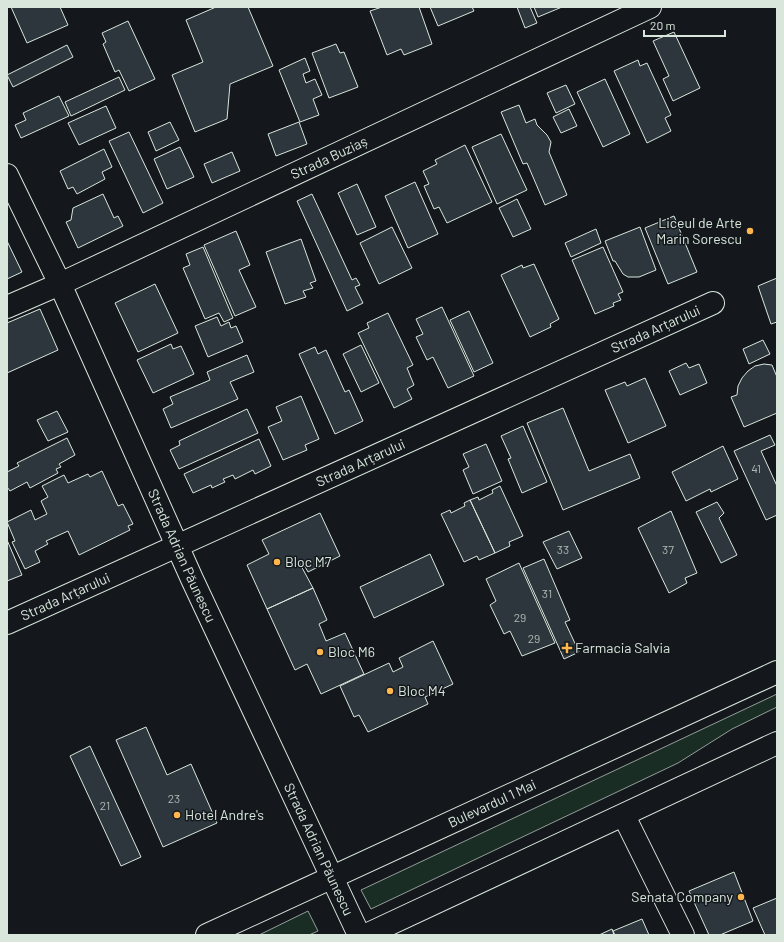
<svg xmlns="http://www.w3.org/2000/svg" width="784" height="942" viewBox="0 0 784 942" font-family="Barlow,sans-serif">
<rect width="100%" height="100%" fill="#14181c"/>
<path fill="#1a2d24" stroke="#939e99" d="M777,694V707L732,729L678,763L371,909L361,890Z
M308,911L318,931L309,935H259Z"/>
<path fill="#2c363c" stroke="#d8e6dc" d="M11,7H60L68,25L27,43Z
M216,7H248L273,66L230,84L227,119L195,132L172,75L203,62L186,20Z
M382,7H419L432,44L404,55L401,49L387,55L370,11Z
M430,7H472L474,11L438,26Z
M517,7H530L537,23L525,28Z
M534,7H562L538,17Z
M128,21L155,79L129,91L119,70L115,72L103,44L106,42L102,33Z
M674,32L700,88L673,101L663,79L669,76L653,41Z
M336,44L340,53L344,52L358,87L329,98L312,53Z
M67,45L73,57L13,87L7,75Z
M305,58L310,71L303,74L306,83L315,79L322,95L313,99L319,115L300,122L279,70Z
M638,60L640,66L647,63L671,115L665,118L671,131L647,143L614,71Z
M119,77L125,90L71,116L65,102Z
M605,79L630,134L603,147L577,92Z
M566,85L575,104L556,113L547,93Z
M59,96L69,116L21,138L15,125L26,120L23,113Z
M519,105L526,123L535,119L537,125L547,135L551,142L549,152L567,195L545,205L527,163L523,164L501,112Z
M106,106L116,128L79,145L68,123Z
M569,109L577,126L561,133L553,117Z
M170,122L179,140L156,151L148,132Z
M299,122L307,144L276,156L268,134Z
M129,132L163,203L143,213L109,141Z
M501,134L527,190L497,204L472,147Z
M465,145L492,202L447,223L439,207L434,209L424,186L429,184L423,171L437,164L435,160Z
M180,147L194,177L167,189L154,159Z
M104,149L112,167L102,172L105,179L77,194L73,187L68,189L60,171Z
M232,152L240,171L212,183L204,164Z
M415,182L438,234L408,248L385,196Z
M357,184L376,227L357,235L338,193Z
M103,194L114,218L118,216L123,226L78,248L66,222L71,220L73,208Z
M312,194L352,280L356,278L360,285L355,287L363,303L347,311L297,201Z
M517,199L531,229L513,237L499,208Z
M674,216L697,272L668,284L645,228Z
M392,227L412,268L379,284L360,243Z
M640,227L656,270L639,277H628L623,274L615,261H613L605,241Z
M596,229L601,243L571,257L565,243Z
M236,231L250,265L239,270L256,307L235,316L204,245Z
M301,239L316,281L310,283L313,288L303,291L306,297L285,304L266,252Z
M7,241L22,272L7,279Z
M203,247L233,318L224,322L219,313L205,319L183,268L190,265L186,254Z
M603,247L623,292L618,294L621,300L613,303L614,306L595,314L572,260Z
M534,264L559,319L550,324L551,327L530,337L501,275L522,265L523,268Z
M777,278V322L771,324L758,286Z
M155,284L178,333L138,352L115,303Z
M442,307L474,376L448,388L433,357L427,360L416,337L423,334L416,319Z
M40,309L58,350L7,373V323Z
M469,311L493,363L474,372L450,320Z
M388,313L413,365L407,368L414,385L407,389L412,399L394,408L358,333L369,328L367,323Z
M217,317L221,326L229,322L231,328L236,326L243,342L208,357L195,326Z
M763,340L770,354L749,364L743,349Z
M171,344L173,349L181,346L194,374L153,393L137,360Z
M361,345L379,383L361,392L343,354Z
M315,347L318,354L326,350L345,392L349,390L363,421L335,434L299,354Z
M247,355L254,372L230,382L238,399L171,428L163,409L173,404L170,397L210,380L207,372Z
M686,363L689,368L699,364L707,383L680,395L669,371Z
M764,364L772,365L777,377V413L744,427L731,397L737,395L738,386L742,378L748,371L755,366Z
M645,378L666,426L628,443L605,390L625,382L627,386Z
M301,396L319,439L305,445L307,450L283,460L268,427L282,421L276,407Z
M563,408L589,471L630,454L640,478L563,510L527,423Z
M247,409L258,433L179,469L170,450L180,445L179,441Z
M57,411L68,432L48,441L37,420Z
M523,426L547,482L522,493L508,459L511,458L501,436Z
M770,435L775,445L761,451L777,486V515L766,520L734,451Z
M67,438L75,455L59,464L61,467L56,469L58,473L30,488L27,482L10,491L7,487V472L19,466L17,463Z
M259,439L271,466L255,474L253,470L235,479L233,475L223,479L225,482L212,488L211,485L193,493L184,474Z
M486,444L502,481L473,494L463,470L469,467L463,454Z
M723,446L738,479L711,492L710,489L686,501L672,472Z
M102,471L118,506L123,504L133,524L128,526L130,530L79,555L68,531L46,541L48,544L35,551L40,562L25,569L12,542L15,541L7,522L31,510L35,520L47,514L41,501L48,497L42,486L64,475L68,483L88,474L90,477Z
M500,486L523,536L509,542L510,546L495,553L470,500L478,497L479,500L493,493L492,490Z
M470,500L495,553L479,560L477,556L464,562L441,514L450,510L451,513L465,506L464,503Z
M717,502L724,513L719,518L737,555L721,563L696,512Z
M671,511L697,573L685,578L687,583L669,593L638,528Z
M320,513L340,556L308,572L302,561L299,562L313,588L267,609L247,565L269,554L262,540Z
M569,531L582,558L557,569L543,542Z
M7,540L22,575L7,581Z
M430,554L444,585L374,618L360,587Z
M544,559L570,620L565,622L579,652L564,659L523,568Z
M519,563L555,643L522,656L510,631L504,634L490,605L496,601L486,579Z
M313,588L327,620L319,624L326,641L345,633L364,674L321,694L307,664L295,670L267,609Z
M433,641L453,684L425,697L428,704L368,732L359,715L354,717L340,686L389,663L393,672L403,667L399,658Z
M146,727L167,775L191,764L217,823L163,847L116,740Z
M90,746L141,857L121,866L70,756Z
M734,872L753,921L720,935H709L689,891Z
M777,898V935H765L753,908Z
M642,919L649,935H615L613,931Z
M612,929L614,935H599Z"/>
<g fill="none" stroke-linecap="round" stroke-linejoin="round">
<g stroke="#d8e6dc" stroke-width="24">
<g id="minor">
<path id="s1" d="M7,175L60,284L192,579L359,935"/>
<path id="s2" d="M7,307L60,284L650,7"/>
<path id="s3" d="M7,623L713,303"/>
<path d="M624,816L683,935"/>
</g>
</g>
<g stroke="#d8e6dc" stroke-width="24">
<g id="major">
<path id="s4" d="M207,935L777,672"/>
<path d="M366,935L777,743"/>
</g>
</g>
<use href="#minor" stroke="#14181c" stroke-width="22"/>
<use href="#major" stroke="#14181c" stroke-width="22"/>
</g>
<g fill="#ffb74d" stroke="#14181c" stroke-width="1.5">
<circle cx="750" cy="231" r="4"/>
<circle cx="277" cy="562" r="4"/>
<path d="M565 642h4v4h4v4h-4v4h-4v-4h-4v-4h4z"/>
<circle cx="320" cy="652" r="4"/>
<circle cx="390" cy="691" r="4"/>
<circle cx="177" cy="815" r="4"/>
<circle cx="741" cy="897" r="4"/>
</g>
<g text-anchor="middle" stroke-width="3" stroke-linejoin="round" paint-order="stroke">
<g font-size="12" fill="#adbab4">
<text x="756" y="473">41</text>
<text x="563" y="554">33</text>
<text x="668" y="554">37</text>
<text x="547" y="598">31</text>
<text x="520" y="622">29</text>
<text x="534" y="643">29</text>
<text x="174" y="803">23</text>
<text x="105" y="810">21</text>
</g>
<g font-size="14" fill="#d8e6dc" stroke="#14181c">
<text dy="5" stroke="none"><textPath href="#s2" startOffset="355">Strada Buziaș</textPath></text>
<text dy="5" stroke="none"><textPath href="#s3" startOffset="712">Strada Arțarului</textPath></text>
<text dy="5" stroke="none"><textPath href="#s3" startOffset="388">Strada Arțarului</textPath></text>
<text dy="5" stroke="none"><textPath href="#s1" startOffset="419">Strada Adrian Păunescu</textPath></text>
<text dy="5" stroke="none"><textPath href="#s3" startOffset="64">Strada Arțarului</textPath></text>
<text dy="5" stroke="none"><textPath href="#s4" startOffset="314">Bulevardul 1 Mai</textPath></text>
<text dy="5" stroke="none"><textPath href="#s1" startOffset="743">Strada Adrian Păunescu</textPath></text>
</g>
<g font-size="14" fill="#d8e6dc" stroke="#14181c" text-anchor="start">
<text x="742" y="228" text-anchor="end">Liceul de Arte<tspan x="742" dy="16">Marin Sorescu</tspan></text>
<text x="285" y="567">Bloc M7</text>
<text x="575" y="653">Farmacia Salvia</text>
<text x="328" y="657">Bloc M6</text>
<text x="398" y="696">Bloc M4</text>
<text x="185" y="820">Hotel Andre's</text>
<text x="733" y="902" text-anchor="end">Senata Company</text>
</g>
</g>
<rect width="784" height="942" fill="none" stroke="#d8e6dc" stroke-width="16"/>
<path d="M644 30v6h81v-6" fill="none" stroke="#d8e6dc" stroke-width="2"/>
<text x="650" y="30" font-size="12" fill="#d8e6dc" stroke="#14181c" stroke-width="3" paint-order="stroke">20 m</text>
</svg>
